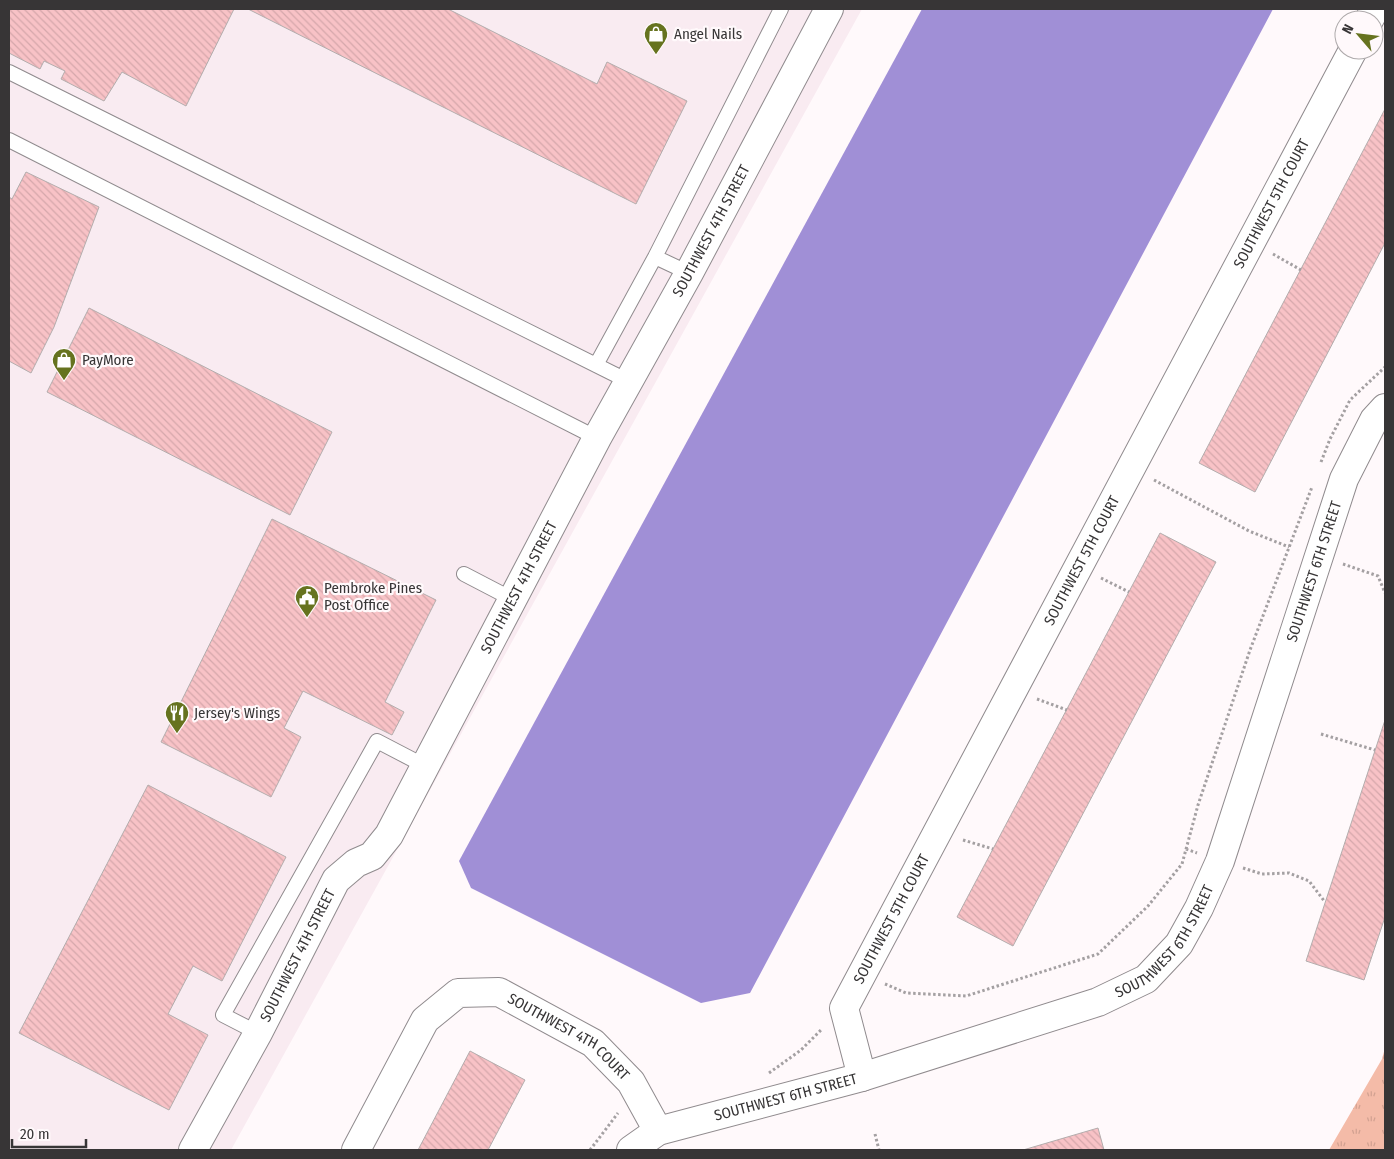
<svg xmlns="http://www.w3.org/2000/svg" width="1394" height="1159" viewBox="0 0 1394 1159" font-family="'Fira Sans Condensed',sans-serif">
<defs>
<pattern id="grass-tufts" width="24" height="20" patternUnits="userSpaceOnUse" patternTransform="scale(1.25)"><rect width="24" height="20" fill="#f4bba8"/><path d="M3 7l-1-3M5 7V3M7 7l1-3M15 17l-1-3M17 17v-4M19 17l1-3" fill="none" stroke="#d2a191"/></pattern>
<pattern id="building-back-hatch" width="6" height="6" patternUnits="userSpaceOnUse" patternTransform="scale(1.25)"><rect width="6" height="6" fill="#f8c2c6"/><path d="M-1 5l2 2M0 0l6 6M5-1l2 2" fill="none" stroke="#d5a7ab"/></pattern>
</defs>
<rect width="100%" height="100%" fill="#fff9fb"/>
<path fill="#f9ebf1" d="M9,9H862L231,1150H9Z"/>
<path fill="url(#grass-tufts)" d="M1385,1048V1150H1329L1382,1059Z"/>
<path fill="#a08fd6" d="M922,9H1273L750,993L701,1003L471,888L459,861Z"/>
<path fill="url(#building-back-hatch)" stroke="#b3adad" d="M9,9H234L186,106L122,72L104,101L61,79L65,71L44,61L40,69L9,53Z
M248,9H448L597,84L607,62L687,101L636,204Z
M1385,109V243L1255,492L1199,463Z
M26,172L99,207L54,327L31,373L9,361V197L12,199Z
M89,308L332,432L290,515L47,392Z
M272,519L436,600L385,702L404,712L392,735L303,691L284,728L301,737L271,797L161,742Z
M1160,533L1216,562L1013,946L957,917Z
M1385,720V917L1364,980L1306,961Z
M148,785L286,857L222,981L193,966L168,1014L208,1035L169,1110L19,1033Z
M470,1051L525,1080L488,1150H418Z
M1098,1128L1104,1150H1023Z"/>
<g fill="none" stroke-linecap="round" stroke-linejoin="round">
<g stroke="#908b8e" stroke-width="16">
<path id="service" d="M9,72L628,381
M9,140L597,438
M655,257L689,273
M596,365L655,257L781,9
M464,574L512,599
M258,1033L223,1015L377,741L425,766"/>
</g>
<g stroke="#908b8e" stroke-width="30">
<g id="minor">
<path d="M1369,20L1375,9"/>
<path id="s1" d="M862,1077L844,1008L1353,50"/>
<path id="s2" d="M193,1150L258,1033L336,880L356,863L372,856L389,835L597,438L689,273L829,9"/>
<path id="s3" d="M356,1150L425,1020L458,993L499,992L593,1043L631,1082L658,1131"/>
<path id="s4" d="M631,1150L658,1131L862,1077L1098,1002L1146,979L1179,944L1199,908L1220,861L1344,479L1374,420L1385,408"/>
</g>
</g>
<path stroke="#a4a0a2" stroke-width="3" stroke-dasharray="2.5 2.5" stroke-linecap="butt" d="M1273,254L1301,270
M1321,462L1330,439L1350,400L1385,367
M1154,480L1249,531L1289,547
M1343,564L1378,576L1385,593
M1101,578L1129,592
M1037,699L1067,710
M1321,734L1375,750
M963,840L993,849
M1186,849L1197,853
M1243,868L1262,874L1289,873L1309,881L1325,902
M885,984L906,993L966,996L1098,954L1148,906L1182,864L1198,805L1250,650L1312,487
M769,1073L801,1050L822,1029
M875,1134L879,1150
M590,1150L618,1113"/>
<use href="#service" stroke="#fff" stroke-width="14"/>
<use href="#minor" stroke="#fff" stroke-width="28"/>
</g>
<defs>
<g id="shop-pin" transform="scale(1.25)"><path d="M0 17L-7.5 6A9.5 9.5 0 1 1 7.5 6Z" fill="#66731f" stroke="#fff9fb"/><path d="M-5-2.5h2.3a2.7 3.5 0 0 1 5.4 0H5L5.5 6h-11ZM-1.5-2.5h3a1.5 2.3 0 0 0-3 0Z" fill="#fff"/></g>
<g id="civic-pin" transform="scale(1.25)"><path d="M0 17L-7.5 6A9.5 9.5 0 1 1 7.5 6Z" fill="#66731f" stroke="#fff9fb"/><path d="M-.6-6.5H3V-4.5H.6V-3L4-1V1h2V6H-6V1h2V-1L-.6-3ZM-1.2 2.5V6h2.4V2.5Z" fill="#fff"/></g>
<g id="restaurant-pin" transform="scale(1.25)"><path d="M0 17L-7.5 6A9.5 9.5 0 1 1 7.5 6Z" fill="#66731f" stroke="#fff9fb"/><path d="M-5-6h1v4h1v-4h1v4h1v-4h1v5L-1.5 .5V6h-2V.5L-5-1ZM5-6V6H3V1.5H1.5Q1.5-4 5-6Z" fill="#fff"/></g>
</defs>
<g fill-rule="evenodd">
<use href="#shop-pin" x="656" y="34"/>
<use href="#shop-pin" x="64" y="360"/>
<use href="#civic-pin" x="307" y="597"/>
<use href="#restaurant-pin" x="177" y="713"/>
</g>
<g text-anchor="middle" stroke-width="4.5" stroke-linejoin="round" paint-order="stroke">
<g font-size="15" fill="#373536" stroke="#fff9fb" text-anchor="start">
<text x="674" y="39">Angel Nails</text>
<text x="82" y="365">PayMore</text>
<text x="324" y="593">Pembroke Pines<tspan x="324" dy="17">Post Office</tspan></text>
<text x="194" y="718">Jersey's Wings</text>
</g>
<g font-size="15" fill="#373536" stroke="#fff9fb">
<text dy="5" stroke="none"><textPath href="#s1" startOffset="982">SOUTHWEST 5TH COURT</textPath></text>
<text dy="5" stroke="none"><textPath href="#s2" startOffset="1061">SOUTHWEST 4TH STREET</textPath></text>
<text dy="5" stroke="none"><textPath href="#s1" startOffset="578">SOUTHWEST 5TH COURT</textPath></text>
<text dy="5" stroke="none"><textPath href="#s4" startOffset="990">SOUTHWEST 6TH STREET</textPath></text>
<text dy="5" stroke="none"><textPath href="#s2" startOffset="656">SOUTHWEST 4TH STREET</textPath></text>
<text dy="5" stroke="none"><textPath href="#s1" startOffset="172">SOUTHWEST 5TH COURT</textPath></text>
<text dy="5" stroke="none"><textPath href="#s4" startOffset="585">SOUTHWEST 6TH STREET</textPath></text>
<text dy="5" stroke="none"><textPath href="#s2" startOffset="221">SOUTHWEST 4TH STREET</textPath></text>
<text dy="5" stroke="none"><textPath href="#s3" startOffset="314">SOUTHWEST 4TH COURT</textPath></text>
<text dy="5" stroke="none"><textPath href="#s4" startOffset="165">SOUTHWEST 6TH STREET</textPath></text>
</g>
</g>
<rect width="1394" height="1159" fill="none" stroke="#373536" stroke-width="20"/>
<g transform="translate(1359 35) rotate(298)"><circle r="24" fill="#fff9fb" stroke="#afabac"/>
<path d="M0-4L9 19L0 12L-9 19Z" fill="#66731f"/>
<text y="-8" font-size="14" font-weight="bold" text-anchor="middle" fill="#373536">N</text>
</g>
<path d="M12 1139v8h74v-8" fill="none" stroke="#373536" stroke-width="2.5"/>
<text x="20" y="1139" font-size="15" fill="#373536" stroke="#fff9fb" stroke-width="4" paint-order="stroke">20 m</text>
</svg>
